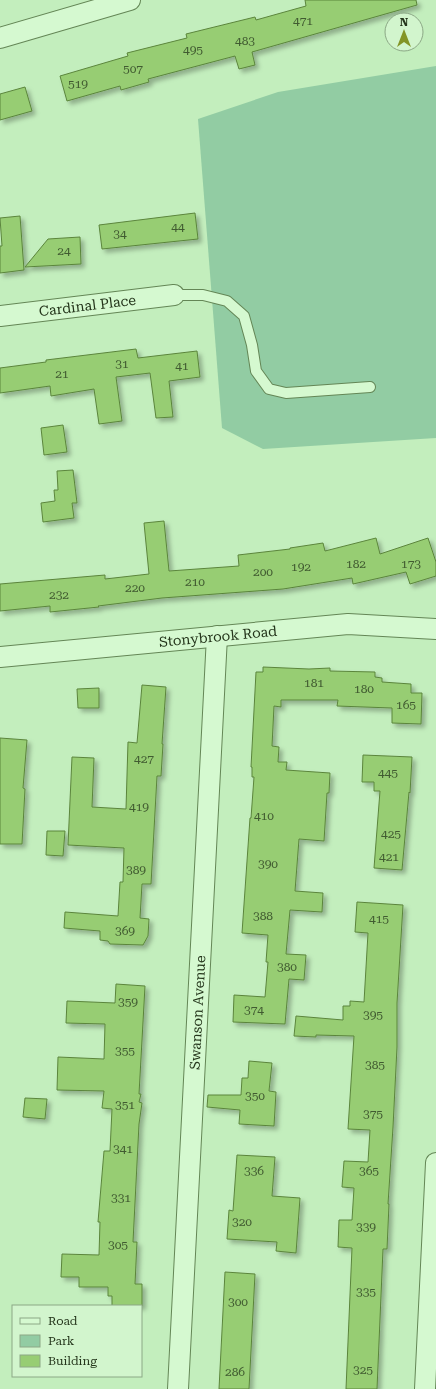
<svg xmlns="http://www.w3.org/2000/svg" width="436" height="1389" viewBox="0 0 436 1389" font-family="'Roboto Serif',serif">
<defs>
<filter id="shadow"><feDropShadow dx="3.5" dy="3.5" stdDeviation="2" flood-color="#0004"/></filter>
</defs>
<rect width="100%" height="100%" fill="#c3eebd"/>
<path fill="#92cca3" d="M436,66V438L263,449L222,428L198,119L278,92Z"/>
<path fill="#97cd73" stroke="#5b853c" filter="url(#shadow)" d="M305,0H416L417,5L252,52L255,65L239,69L235,56L148,79L149,82L121,90L120,86L67,101L60,76L128,56L127,53L187,38L186,34L255,17L256,20L306,6Z
M25,87L32,111L0,120V94Z
M195,213L198,239L102,249L99,225Z
M20,216L24,270L0,273V246H2L0,218Z
M80,237L81,264L25,267L48,239Z
M136,349L138,358L197,351L200,377L169,381L173,417L156,418L150,373L116,377L122,421L99,424L94,389L51,396L50,386L0,393V368L46,362V360Z
M63,425L67,452L44,455L41,428Z
M73,470L77,503H72L74,518L43,522L41,503L55,501L54,490H58L57,471Z
M164,521L169,571L239,566L238,555L290,549V548L323,543L325,551L376,538L380,554L428,538L436,562V576L410,584L406,572L353,584L352,578L283,589L162,598L98,606L99,607L50,612V606L0,611V584L105,575V579L149,574L144,523Z
M263,667L309,669L330,668V671L375,672V677L382,678V682L411,684V693H422L421,724L392,723V708L337,706L338,700H281V707L274,706L272,746L279,747L278,762H287L286,770L330,773L329,793H327L324,841L299,839L295,891L323,893L322,912L290,910L286,954L306,955L304,980L289,979L285,1024L233,1022L234,995L265,997L268,962H266L268,935L242,933L250,818H251L254,777H252V767H251L256,672H263Z
M142,685L166,687L162,744H163L161,776H157L151,884H142L140,918L149,919L148,936L143,945L110,944L108,941L100,940V931L64,928L65,912L118,916L120,882H123L124,848L68,845L72,757L94,758L92,807L126,809L128,742L137,743Z
M99,688V708H78L77,689Z
M0,738L27,740L23,788L25,789L22,844H0Z
M363,755L412,757L410,793L409,792L402,870L374,868L380,791H374V782H362Z
M47,831H65L63,856L46,855Z
M357,902L403,905L397,1003V1047L393,1127L388,1204H389L387,1249H383L377,1389H346L352,1248L338,1247L339,1220H352L354,1188L342,1187L344,1161L368,1162L370,1130L348,1129L354,1036L316,1035V1037L294,1036L296,1016L343,1020V1006H350V1001L364,1002L368,933L355,932Z
M116,984L145,986L139,1094H141L139,1102L142,1103L139,1124L133,1242H137L135,1284H142V1306H112V1296H108V1287H79V1277H61L62,1254L99,1255L100,1222H98L104,1151H110L112,1109L102,1108L104,1091L57,1090L58,1057L104,1059L105,1024L66,1023L67,1001L115,1003Z
M249,1061L272,1063L269,1091L276,1092L274,1126L239,1124L240,1110L207,1107L208,1095H241L242,1078H248Z
M25,1098L47,1099L45,1119L23,1117Z
M237,1155L275,1157L272,1196L300,1198L296,1253L276,1251L277,1242L227,1239L229,1210L233,1211Z
M225,1272L255,1274L249,1389H219Z"/>
<g fill="none" stroke-linecap="round" stroke-linejoin="round">
<g stroke="#648656" stroke-width="12">
<path id="lane" d="M174,295H203L227,301L244,316L252,345L256,371L269,389L286,393L370,387"/>
</g>
<g stroke="#648656" stroke-width="22">
<g id="street">
<path d="M0,38L130,0"/>
<path id="s1" d="M0,316L174,295"/>
<path id="s2" d="M0,657L348,624L436,629"/>
<path id="s3" d="M178,1389L217,636"/>
<path d="M425,1389L436,1163"/>
</g>
</g>
<use href="#lane" stroke="#d5f9d0" stroke-width="10"/>
<use href="#street" stroke="#d5f9d0" stroke-width="20"/>
</g>
<g text-anchor="middle" stroke-width="3" stroke-linejoin="round" paint-order="stroke">
<g font-size="12" fill="#415b31">
<text x="303" y="25">471</text>
<text x="245" y="45">483</text>
<text x="193" y="54">495</text>
<text x="133" y="73">507</text>
<text x="78" y="88">519</text>
<text x="178" y="231">44</text>
<text x="120" y="238">34</text>
<text x="64" y="255">24</text>
<text x="122" y="368">31</text>
<text x="182" y="370">41</text>
<text x="62" y="378">21</text>
<text x="356" y="568">182</text>
<text x="411" y="568">173</text>
<text x="301" y="571">192</text>
<text x="263" y="576">200</text>
<text x="195" y="586">210</text>
<text x="135" y="592">220</text>
<text x="59" y="599">232</text>
<text x="314" y="687">181</text>
<text x="364" y="693">180</text>
<text x="406" y="709">165</text>
<text x="144" y="763">427</text>
<text x="388" y="777">445</text>
<text x="139" y="811">419</text>
<text x="264" y="820">410</text>
<text x="391" y="838">425</text>
<text x="389" y="861">421</text>
<text x="268" y="868">390</text>
<text x="136" y="874">389</text>
<text x="263" y="920">388</text>
<text x="379" y="923">415</text>
<text x="125" y="935">369</text>
<text x="287" y="971">380</text>
<text x="128" y="1006">359</text>
<text x="254" y="1014">374</text>
<text x="373" y="1019">395</text>
<text x="125" y="1055">355</text>
<text x="375" y="1069">385</text>
<text x="255" y="1100">350</text>
<text x="125" y="1109">351</text>
<text x="373" y="1118">375</text>
<text x="123" y="1153">341</text>
<text x="254" y="1175">336</text>
<text x="369" y="1175">365</text>
<text x="121" y="1202">331</text>
<text x="242" y="1226">320</text>
<text x="366" y="1231">339</text>
<text x="118" y="1249">305</text>
<text x="366" y="1296">335</text>
<text x="238" y="1306">300</text>
<text x="363" y="1374">325</text>
<text x="235" y="1376">286</text>
</g>
<g font-size="14" fill="#24351b" stroke="#d2f5cd">
<text dy="5" stroke="none"><textPath href="#s1" startOffset="88">Cardinal Place</textPath></text>
<text dy="5" stroke="none"><textPath href="#s2" startOffset="219">Stonybrook Road</textPath></text>
<text dy="5" stroke="none"><textPath href="#s3" startOffset="377">Swanson Avenue</textPath></text>
</g>
</g>
<rect x="12" y="1305" width="130" height="72" fill="#d2f5cd" stroke="#8ca886"/>
<rect x="20" y="1318" width="20" height="6" fill="#d5f9d0" stroke="#8ca886"/>
<text x="48" y="1325" font-size="12" fill="#24351b">Road</text>
<rect x="20" y="1335" width="20" height="12" fill="#92cca3" stroke="#8ca886"/>
<text x="48" y="1345" font-size="12" fill="#24351b">Park</text>
<rect x="20" y="1355" width="20" height="12" fill="#97cd73" stroke="#8ca886"/>
<text x="48" y="1365" font-size="12" fill="#24351b">Building</text>
<g transform="translate(404 32)"><circle r="19" fill="#d2f5cd" stroke="#8ca886"/>
<path d="M0-3L7 15L0 10L-7 15Z" fill="#839526"/>
<text y="-6" font-size="11" font-weight="bold" text-anchor="middle" fill="#24351b">N</text>
</g>
</svg>
